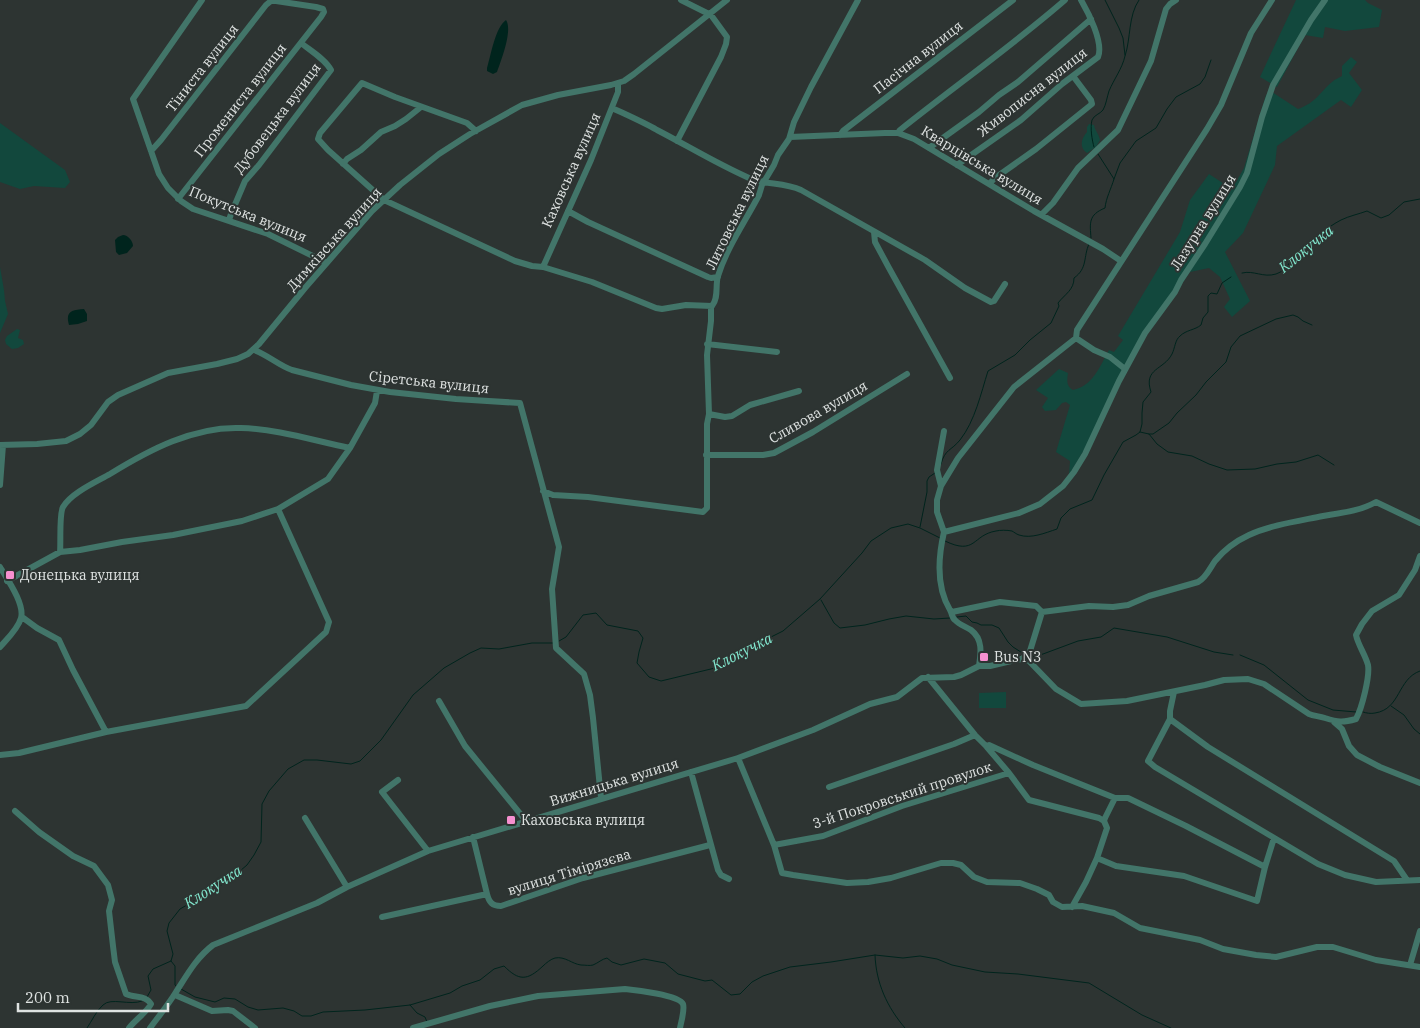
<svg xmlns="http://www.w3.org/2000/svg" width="1420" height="1028" viewBox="0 0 1420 1028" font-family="'IBM Plex Serif',serif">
<rect width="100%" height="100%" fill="#2d3432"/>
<path fill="#12483d" d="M1296,0H1365L1368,3L1382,10L1379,27L1345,31L1325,27L1323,38L1305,35L1277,87L1260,77Z
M1351,57L1357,62L1349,73L1362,90L1351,107L1341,100L1277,146L1275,165L1243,233L1225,252L1250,301L1232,317L1224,307L1230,299L1220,277L1209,268L1190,272L1138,347L1104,417L1069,475L1070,461L1056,452L1070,405L1066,402L1062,403L1056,410L1045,411L1042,407L1048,398L1036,390L1059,369L1068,373C1067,380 1066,386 1073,390C1093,386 1100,366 1109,350L1114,352L1123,340L1118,336L1180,232L1190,200L1209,174L1232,189L1244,168L1266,95L1272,92L1298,109C1317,102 1319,93 1332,82C1335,79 1339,78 1342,76V66Z
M0,123L65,170L70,182L65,188L34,186L20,189L0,182Z
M1089,124L1094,125C1095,131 1099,134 1100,140L1096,147L1087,153C1079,147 1081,139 1087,132V127Z
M0,267L4,290L5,301L8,314L0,333Z
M17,329L20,330L18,338L23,340L24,344L18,348L12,349L6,344L5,340L7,336Z
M1006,692V708H979V693Z"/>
<path fill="#00241d" d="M506,20C513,30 501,61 497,72L493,74L487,71V68C491,55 495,28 506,20Z
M123,235C128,235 133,241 133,246L127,253L119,255L116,252L115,240L118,237Z
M84,309L87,314V321L78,324L69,325C65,311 72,310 84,309Z"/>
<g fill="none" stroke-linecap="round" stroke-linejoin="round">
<path stroke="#00241d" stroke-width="1" d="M1105,0L1119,28L1123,38L1125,55
M1094,147C1092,140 1090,128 1092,120C1094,115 1100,114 1103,110C1106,105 1107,97 1109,91C1114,79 1122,69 1125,56C1131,38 1128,16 1139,0
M1114,179L1120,163L1136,141L1156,128L1167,109L1176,97L1200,84L1205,77L1211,60
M1091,238C1090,223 1088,215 1105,208C1106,198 1111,189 1114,179L1098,154
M1242,273C1254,270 1263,278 1276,274C1289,269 1287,264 1295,255C1304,245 1329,226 1341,220C1349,216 1359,214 1367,211L1381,218L1389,215L1404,202L1420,199
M1140,432L1149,434L1157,444L1168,452L1192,456L1209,464L1227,470L1255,469L1277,464L1296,462L1318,455L1334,465
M1149,434H1153L1169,423L1177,413L1196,395L1206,382L1226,362L1231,347L1240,336L1276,319L1293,315L1298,317L1303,321L1312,325
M941,464C945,449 951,451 960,440C975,421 981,393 988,371L1015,355L1030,340L1051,323L1059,306L1058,303C1065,294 1074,290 1074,278C1088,268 1083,257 1089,244
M920,527L927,492V481L929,477L935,473
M945,541C976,556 972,535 996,531C1000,530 1007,530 1012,531C1014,532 1016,534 1019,535C1031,539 1045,533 1057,529L1061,518L1070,509L1092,500L1104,475L1123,442L1136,435L1140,432L1142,424V413L1143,402L1151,392C1143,368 1164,370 1172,354C1175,348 1175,340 1180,336C1186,330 1195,330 1201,325L1203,318L1208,312V296L1211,293L1217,294L1222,283L1231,277
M821,600L834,623L840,628L865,625L889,619L906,616L934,619L950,618
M957,617L966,616L972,622L977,623L981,625H992L999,628L1008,642L1013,647L1024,654
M559,641L566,637L583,615L596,613L607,625L638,631L643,638L639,652L637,663L649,677L661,681L715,668L728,661L739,650L757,644L783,631L820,599L862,553L871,541L891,528L908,524L920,528L940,538
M1028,655L1032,657L1043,654L1078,641L1101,637L1114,628L1167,637L1214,652L1233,655
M1240,655L1264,665L1308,700L1333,710L1356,712
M1391,706L1404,715L1414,729L1420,734
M1363,712C1366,713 1371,714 1375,713C1401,709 1397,679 1420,671
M875,955C876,983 887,1007 905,1028
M171,961L175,966V985L177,987
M181,989L195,997L215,1002L224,998L235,999L248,1007L258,1010L283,1008L294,1011L302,1016H311L323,1012L365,1010L410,1005L450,993L462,986L480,980L494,969L504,966C519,981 527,981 543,966C546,963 551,959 555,958C565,956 572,964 581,965C585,965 590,966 593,965C598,963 602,959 607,958L612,962L621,965L644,959L665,963L678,974L705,981L712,980L731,995L740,994L752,982L763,976L790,967L831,962L875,955L903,958L920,956L937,959L952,965L985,972L1018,974L1089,983L1142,1015L1171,1028
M147,997L151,990L148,976L153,969L171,961L173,954L167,931L169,923L180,909L228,881L247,865L254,855L261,842L262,804L269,791L288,769L304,760H317L351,764L360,761L381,740L413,695L444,668L470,653L481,648L499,649L532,643H553
M410,1005L417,1013L425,1017L427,1022
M87,1028C92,1021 96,1011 103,1005C111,997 130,1006 142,1001"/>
<path stroke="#427569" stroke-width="6" d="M202,0L133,99L159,174L168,188L181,201L193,209L268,234L327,263
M612,108C627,115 643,122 657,130C688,146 717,164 749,178C765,185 784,182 801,190L925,260L965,288L991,302L994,301L1005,284
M476,131L467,123L395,97L362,83L320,133L318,139L328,150L384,200L515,261L532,266L543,267L592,282L656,308L662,309L686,305L712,306C719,298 715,285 718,276C727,247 745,222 759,195L762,185L774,165L778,155L789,139L794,122L811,87L858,0
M898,133L900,130C955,86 1012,46 1065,0
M840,135L843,131L1013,0
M790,137L885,133H898L914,139L1034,211L1103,249L1121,261
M677,141L721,57L726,44L727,37L711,15L681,0
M929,148L979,112L999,95L1018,82L1091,19
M151,151L161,140L266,5L271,1H276L316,7L323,9L324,12L321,17L178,199
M343,164L347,159L361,150L381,132L395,126L406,119L421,107
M957,165L1021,120L1062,84L1098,57C1104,43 1088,12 1081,0
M989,184L995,178L1036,149L1092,104L1091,100L1073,76
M568,211L588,222L708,277L711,278L718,277
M1041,215L1053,203L1078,168L1118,130L1151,61L1166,9L1170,4L1176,0
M229,220L231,214L245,181L259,165L331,70C325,59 311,51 301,43
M874,232L875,242L889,268L950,378
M543,267L591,160L618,92V83
M707,344L777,352
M254,350C268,355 278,365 292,370L351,385L390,392L456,399L520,403L559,547L552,589L556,648L584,674L590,695L593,718L601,798
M1125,369L1110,357L1094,350L1076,338L1077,330L1207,129L1221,105L1251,33L1272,0
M709,414L725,417L732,416L750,405L799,391
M0,445L37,444L66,441L80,434L91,425L108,402L118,395L168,373L217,364L237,359L248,354L259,344L305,288L372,211L400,185L439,154L470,134L522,105L558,95L611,85L624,81L634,74L727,0
M706,455H763L774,453L813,432L907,374
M0,485L3,445
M941,486L937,470L944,431
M543,491L553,495L588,497L703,512L707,508V424L709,414L707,355L711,321V306
M944,532L937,512V500L941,486L958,458L1014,387L1076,338
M60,552C61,542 59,514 63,507C71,493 96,482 110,474C149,450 194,426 241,428C278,429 315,441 350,448
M0,567C7,579 25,604 21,618C18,629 7,639 0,647
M7,581L60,552L80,550L122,542L173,535L242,521L278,509L328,479L350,448L375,403L377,391
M952,612L1000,602L1036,606L1042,612
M22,617L37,628L59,640L73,670L106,732
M1022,659L1030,651L1042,612L1089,606L1113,607L1128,605L1149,596L1198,582C1206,578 1210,568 1215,561C1224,550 1236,541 1249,535C1271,525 1299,521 1323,516C1341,513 1360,511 1376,502L1420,523
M979,666C981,653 983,639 971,630C967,627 959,625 955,620C952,618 952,613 950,610C936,587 938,558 944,532L1019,513L1040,504L1063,486L1074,472L1085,454L1119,381L1145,333L1175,292L1181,280L1205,244L1240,187L1247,173L1262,117L1273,85L1311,20L1325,0
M928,677L975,735L986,746L1009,773L1029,800L1099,818L1104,821
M1174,692L1170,711V719L1208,747L1394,861L1407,880
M439,701L465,746L526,821
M1170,719L1148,761L1155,767L1318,864L1345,875L1376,882L1420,880
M1334,722L1342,729L1349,746L1357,755L1380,767L1420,783
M986,746L989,745L1033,765L1115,798H1128L1186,826L1265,867L1274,838
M0,755L19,753L106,732L246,706L326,632L329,622L278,509
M738,758L774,845L782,873L793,875L847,883L868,882L891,878L941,863H953L961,865L974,877L987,882L1020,883L1037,889L1049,895L1053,902L1062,907L1082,906L1114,913L1140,928L1200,940L1223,949L1256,955L1276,957L1317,947H1333L1376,960L1420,967
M691,772L718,870L721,875L729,879
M398,780L382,792L428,851
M829,787L954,744L975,735
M15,811L39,832L73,856L94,866L108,885L112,900L109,911L113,946L115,962L126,994C135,998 146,995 151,1004C147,1012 135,1020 129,1028
M305,818L347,887
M473,837L487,894
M774,845L823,836L902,806L1009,773
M1097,858L1116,866L1184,876L1257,901L1265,867
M1072,907L1086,882L1097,858L1107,828L1104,821L1105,818L1115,798
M382,917L487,894C489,902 492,906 501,906L583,878L710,845
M1410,965L1420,931
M175,995L212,1011L228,1010L233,1011L255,1028
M150,1028C159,1016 168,1005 176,992C187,975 196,958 213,945L317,903L347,887L428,851L738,758L813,730L870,704L897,697L922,678L954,677L961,675L979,666H990L1020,659L1029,661L1056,689L1081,704L1127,701L1205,685L1224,680L1248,679L1264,684L1309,714C1314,716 1319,716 1325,718C1338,722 1342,723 1356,719C1362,708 1370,676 1368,665C1365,654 1358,645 1356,635L1362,624L1372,611L1399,595L1415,570L1420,556
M413,1028L490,1006L538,996L625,989C635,990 679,995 683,1004C685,1010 681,1022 680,1028"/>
</g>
<g fill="#f690d0" stroke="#2d3432" stroke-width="2">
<rect x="5" y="570" width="10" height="10" rx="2.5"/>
<rect x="979" y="652" width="10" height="10" rx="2.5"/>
<rect x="506" y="815" width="10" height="10" rx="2.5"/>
</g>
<g text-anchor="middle" stroke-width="4" stroke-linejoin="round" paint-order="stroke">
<g font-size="14" fill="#dfe3e2" stroke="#2d3432">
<text transform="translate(918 57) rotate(-38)" y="5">Пасічна вулиця</text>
<text transform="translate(202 68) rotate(-52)" y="5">Тіниста вулиця</text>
<text transform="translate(1032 92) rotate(-38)" y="5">Живописна вулиця</text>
<text transform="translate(240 100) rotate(-52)" y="5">Промениста вулиця</text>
<text transform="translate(277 118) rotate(-53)" y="5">Дубовецька вулиця</text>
<text transform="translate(982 165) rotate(31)" y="5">Кварцівська вулиця</text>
<text transform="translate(571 170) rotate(-66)" y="5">Каховська вулиця</text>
<text transform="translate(737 212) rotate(-64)" y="5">Литовська вулиця</text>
<text transform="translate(248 214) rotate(22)" y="5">Покутська вулиця</text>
<text transform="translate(1203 222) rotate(-58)" y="5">Лазурна вулиця</text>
<text transform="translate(334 239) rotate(-48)" y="5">Димківська вулиця</text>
<text transform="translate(429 382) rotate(6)" y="5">Сіретська вулиця</text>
<text transform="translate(818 412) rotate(-30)" y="5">Сливова вулиця</text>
<text transform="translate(614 782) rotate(-17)" y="5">Вижницька вулиця</text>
<text transform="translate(902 795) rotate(-18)" y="5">3-й Покровський провулок</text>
<text transform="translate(569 872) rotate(-17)" y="5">вулиця Тімірязєва</text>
</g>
<g font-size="14" fill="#dfe3e2" stroke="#2d3432" text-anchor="start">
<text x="20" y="580">Донецька вулиця</text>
<text x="994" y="662">Bus N3</text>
<text x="521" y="825">Каховська вулиця</text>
</g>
<g font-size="15" font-style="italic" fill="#83e9d0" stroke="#2d3432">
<text transform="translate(1306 249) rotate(-39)" y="5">Клокучка</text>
<text transform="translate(742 652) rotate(-27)" y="5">Клокучка</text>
<text transform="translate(213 887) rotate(-33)" y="5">Клокучка</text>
</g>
</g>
<path d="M18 1003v8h150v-8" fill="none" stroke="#dfe3e2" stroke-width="2.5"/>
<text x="25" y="1003" font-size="15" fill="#dfe3e2" stroke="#2d3432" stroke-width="4" paint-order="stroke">200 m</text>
</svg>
